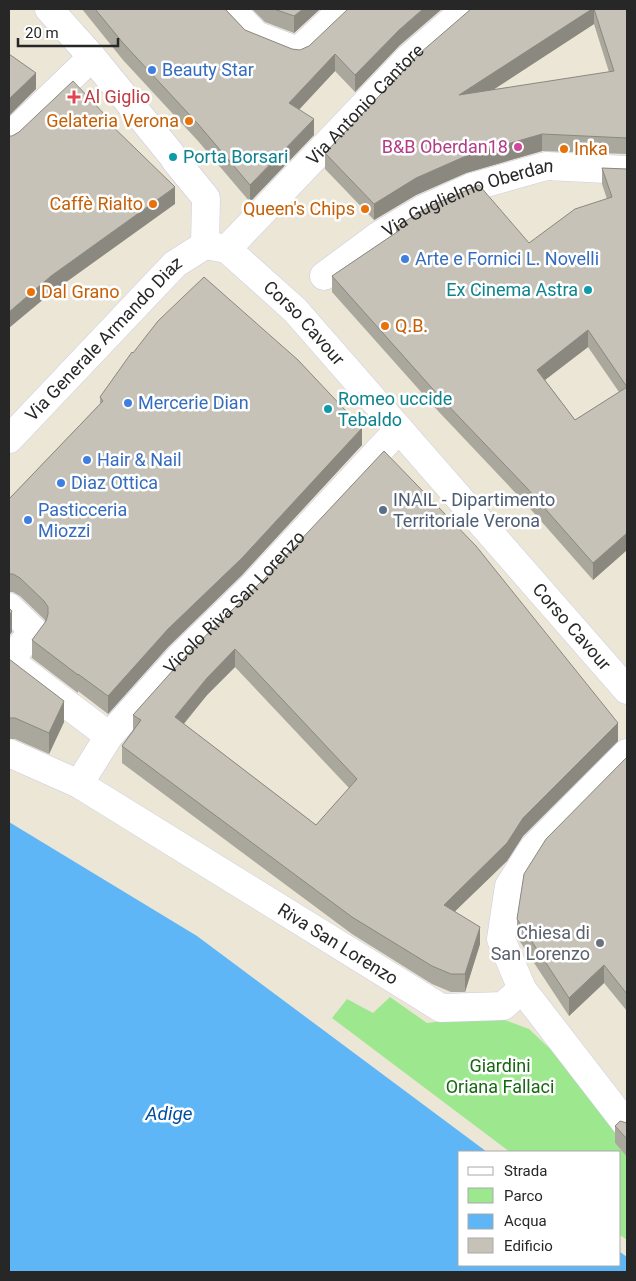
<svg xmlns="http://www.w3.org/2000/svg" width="636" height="1281" viewBox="0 0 636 1281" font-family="Roboto,sans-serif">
<rect width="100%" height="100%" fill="#ebe6d6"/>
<path fill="#9de78e" d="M390,997L427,1023L477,1017L505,1020L529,1029L564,1062L623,1137L615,1143L627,1157V1240L620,1235V1152H510L332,1018L347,999L373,1013Z"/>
<path fill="#5fb6f7" d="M9,822L197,936L487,1152H460V1265H620V1252L627,1257V1272H9Z"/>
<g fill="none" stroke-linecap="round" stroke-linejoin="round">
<g stroke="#cccce2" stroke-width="29">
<g id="street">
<path d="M49,9L92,57L171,154"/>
<path d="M231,9L256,35L298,51L343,9"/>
<path d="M9,137L92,57"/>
<path d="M175,160L206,198L205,245"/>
<path id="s1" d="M227,249L409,58L466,9"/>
<path id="s2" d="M324,276L378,236L423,209L472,187L546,166L627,170"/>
<path d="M9,607L33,630L10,661L109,736"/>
<path id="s3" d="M9,753L79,784L441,1008L503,1006L522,989L627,1125"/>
<path id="s4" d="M79,784L109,736L180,657L253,586L399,429"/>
<path d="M522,989L501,939L509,886L534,847L627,753"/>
</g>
</g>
<g stroke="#cccce2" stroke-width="29">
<g id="secondary">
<path id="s5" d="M9,439L175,264L205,245L227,249L295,310L627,690"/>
</g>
</g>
<use href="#street" stroke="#fff" stroke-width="28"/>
<use href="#secondary" stroke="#fff" stroke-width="28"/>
</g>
<path fill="#aaa79d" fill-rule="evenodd" d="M82,9H225L245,30L292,49L300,50L399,46L355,92L335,71L299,110L314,135L250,202L198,141L123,60Z
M252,9H320L294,33L265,22Z
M471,9H627V154L542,151L466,173L416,195L374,220L325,169V153ZM594,24L609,72L493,90Z
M602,168L627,169V550L593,580L526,504L439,412L332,292V276L396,233V227L529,243L607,199L602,184ZM588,347L619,392L575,420L545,380Z
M133,353L362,445L242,575L168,647L108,714L78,691V693L32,658V640L46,622L44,619L20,596L13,592H9V499L100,404V397Z
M264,579L618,741L523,836L507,861L455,911L480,944L465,992H451L432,984L352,934L122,763V746L133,730V715ZM235,667L349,788L316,825L184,724L207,695Z
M9,659L64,722L49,754L15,739H9Z
M627,757V1011L604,983L569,1016L517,937V919Z
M627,1123V1157L615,1143V1126Z"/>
<path fill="#8b8880" d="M303,9H320L294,33V16Z
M423,9H442L399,46L355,92V75L399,30Z
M592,9H594V24L459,112V95Z
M335,54V71L289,120V103Z
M36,73V89L9,116V99Z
M314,119V135L250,202V185Z
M542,134V151L466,173L416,195L374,220V204L416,178L466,156Z
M175,187V204L51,293L9,328V312L51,276Z
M588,330V347L537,386V370Z
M362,428V445L242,575L168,647L108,714V696L168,629Z
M627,533V550L593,580V563Z
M12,611V632L9,636V616Z
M235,649V667L207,695L175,734V717L207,678Z
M64,701V722L49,754V733Z
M618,723V741L523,836L507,861L444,922V905L523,818Z
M480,927V944L465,992V974Z
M604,965V983L569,1016V998Z"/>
<path fill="#c6c2b7" stroke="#8b8880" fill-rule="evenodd" d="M95,9H225L245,30L292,49L300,50L309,46L348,9H423L399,30L355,75L335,54L289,103L314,119L250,185L198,124L123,43Z
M274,9H303L294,16Z
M471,9H592L459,95L614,71L594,9H627V138L542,134L466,156L416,178L374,204L325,153L420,53Z
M9,54L36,73L9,99Z
M73,81L106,116L104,118L175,187L51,276L9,312V136H12L19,132Z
M602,168L627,169V533L593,563L526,487L439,396L332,276L400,230L396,227L430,206L479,185L529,243L575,209L612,197ZM588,330L627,387L575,420L537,370Z
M204,277L298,360L362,428L242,558L168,629L108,696L78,674V675L32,640L46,621L48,614V607L44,601L20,578L13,574H9V499L103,401L100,397L132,352L133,353L158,321Z
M384,451L476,546L618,723L523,818L507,843L444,905L480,927L465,974H451L432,966L352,917L122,746L141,720L133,715L191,650L264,579ZM235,649L357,779L316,825L175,717L207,678Z
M9,608L12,611L9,616Z
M9,659L64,701L49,733L15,718H9Z
M627,757V994L604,965L569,998L517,919L524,874L546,839Z
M620,1121L627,1123V1139L615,1126Z"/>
<g fill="#3f7fe0" stroke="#fff" stroke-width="2">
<circle cx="152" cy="70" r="5"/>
<circle cx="405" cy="259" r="5"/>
<circle cx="128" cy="403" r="5"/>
<circle cx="87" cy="460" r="5"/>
<circle cx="61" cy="483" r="5"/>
<circle cx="28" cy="520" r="5"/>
</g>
<path fill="#e0444e" stroke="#fff" stroke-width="2" d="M71.5 89.5h5v5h5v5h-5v5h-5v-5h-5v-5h5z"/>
<g fill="#e8710a" stroke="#fff" stroke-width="2">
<circle cx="189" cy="121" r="5"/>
<circle cx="564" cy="149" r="5"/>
<circle cx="153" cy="204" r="5"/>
<circle cx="365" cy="209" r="5"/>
<circle cx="31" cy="292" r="5"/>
<circle cx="385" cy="326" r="5"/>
</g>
<circle fill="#d1479c" stroke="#fff" stroke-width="2" cx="518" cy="147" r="5"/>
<g fill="#0f9aa8" stroke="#fff" stroke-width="2">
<circle cx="173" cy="157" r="5"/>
<circle cx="588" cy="290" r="5"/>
<circle cx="328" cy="409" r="5"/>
</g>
<circle fill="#5c6f8a" stroke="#fff" stroke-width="2" cx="383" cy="510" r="5"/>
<circle fill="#6b7280" stroke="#fff" stroke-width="2" cx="600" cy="943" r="5"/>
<g text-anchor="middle" stroke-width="5" stroke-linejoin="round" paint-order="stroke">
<g font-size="18" fill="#366cbe" stroke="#fff" text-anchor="start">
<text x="162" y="76">Beauty Star</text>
<text x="415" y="265">Arte e Fornici L. Novelli</text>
<text x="138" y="409">Mercerie Dian</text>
<text x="97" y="466">Hair &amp; Nail</text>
<text x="71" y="489">Diaz Ottica</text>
<text x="38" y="516">Pasticceria<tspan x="38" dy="21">Miozzi</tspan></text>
</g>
<g font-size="18" fill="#be3a42" stroke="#fff" text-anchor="start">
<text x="84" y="103">Al Giglio</text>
</g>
<g font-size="18" fill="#272727" stroke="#fff">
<text dy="6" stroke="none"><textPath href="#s1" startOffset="200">Via Antonio Cantore</textPath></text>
<text dy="6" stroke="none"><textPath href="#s2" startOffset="166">Via Guglielmo Oberdan</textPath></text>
<text dy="6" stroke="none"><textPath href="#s5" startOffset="406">Corso Cavour</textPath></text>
<text dy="6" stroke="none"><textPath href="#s5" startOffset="138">Via Generale Armando Diaz</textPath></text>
<text dy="6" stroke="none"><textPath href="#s4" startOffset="240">Vicolo Riva San Lorenzo</textPath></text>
<text dy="6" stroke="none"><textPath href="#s5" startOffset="811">Corso Cavour</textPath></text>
<text dy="6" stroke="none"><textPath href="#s3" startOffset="381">Riva San Lorenzo</textPath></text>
</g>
<g font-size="18" fill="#c56008" stroke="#fff" text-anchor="end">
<text x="179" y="127">Gelateria Verona</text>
<text x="574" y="155" text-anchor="start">Inka</text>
<text x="143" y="210">Caffè Rialto</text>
<text x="355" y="215">Queen's Chips</text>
<text x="41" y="298" text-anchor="start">Dal Grano</text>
<text x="395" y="332" text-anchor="start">Q.B.</text>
</g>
<g font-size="18" fill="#b23c85" stroke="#fff" text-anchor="end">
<text x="508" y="153">B&amp;B Oberdan18</text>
</g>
<g font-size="18" fill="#0d838f" stroke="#fff" text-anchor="start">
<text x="183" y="163">Porta Borsari</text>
<text x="578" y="296" text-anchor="end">Ex Cinema Astra</text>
<text x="338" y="405">Romeo uccide<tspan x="338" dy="21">Tebaldo</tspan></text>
</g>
<g font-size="18" fill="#4e5e75" stroke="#fff" text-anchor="start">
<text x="393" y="506">INAIL - Dipartimento<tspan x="393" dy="21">Territoriale Verona</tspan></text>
</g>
<g font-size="18" fill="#5b616d" stroke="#fff" text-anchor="end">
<text x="590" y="939">Chiesa di<tspan x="590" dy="21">San Lorenzo</tspan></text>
</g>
<g font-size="18" fill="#176713" stroke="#fff">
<text x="500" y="1072">Giardini<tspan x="500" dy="21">Oriana Fallaci</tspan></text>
</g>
<g font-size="19" font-style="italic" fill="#034f9f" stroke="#fff">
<text x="169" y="1120">Adige</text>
</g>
</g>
<rect width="636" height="1281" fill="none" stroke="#272727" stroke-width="20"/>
<rect x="458" y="1151" width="162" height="115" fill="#ffffff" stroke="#a9a9a9"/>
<rect x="468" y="1167" width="25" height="8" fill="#ffffff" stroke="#a9a9a9"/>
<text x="504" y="1176" font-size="15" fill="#272727">Strada</text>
<rect x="468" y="1188" width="25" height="15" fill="#9de78e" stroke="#a9a9a9"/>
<text x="504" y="1201" font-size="15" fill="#272727">Parco</text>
<rect x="468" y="1214" width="25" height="15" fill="#5fb6f7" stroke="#a9a9a9"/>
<text x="504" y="1226" font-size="15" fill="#272727">Acqua</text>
<rect x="468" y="1238" width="25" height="15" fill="#c6c2b7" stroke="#a9a9a9"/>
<text x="504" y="1251" font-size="15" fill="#272727">Edificio</text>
<path d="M18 38v8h100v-8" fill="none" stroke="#272727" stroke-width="2.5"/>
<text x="25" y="38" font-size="15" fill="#272727" stroke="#ffffff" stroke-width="4" paint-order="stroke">20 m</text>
</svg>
